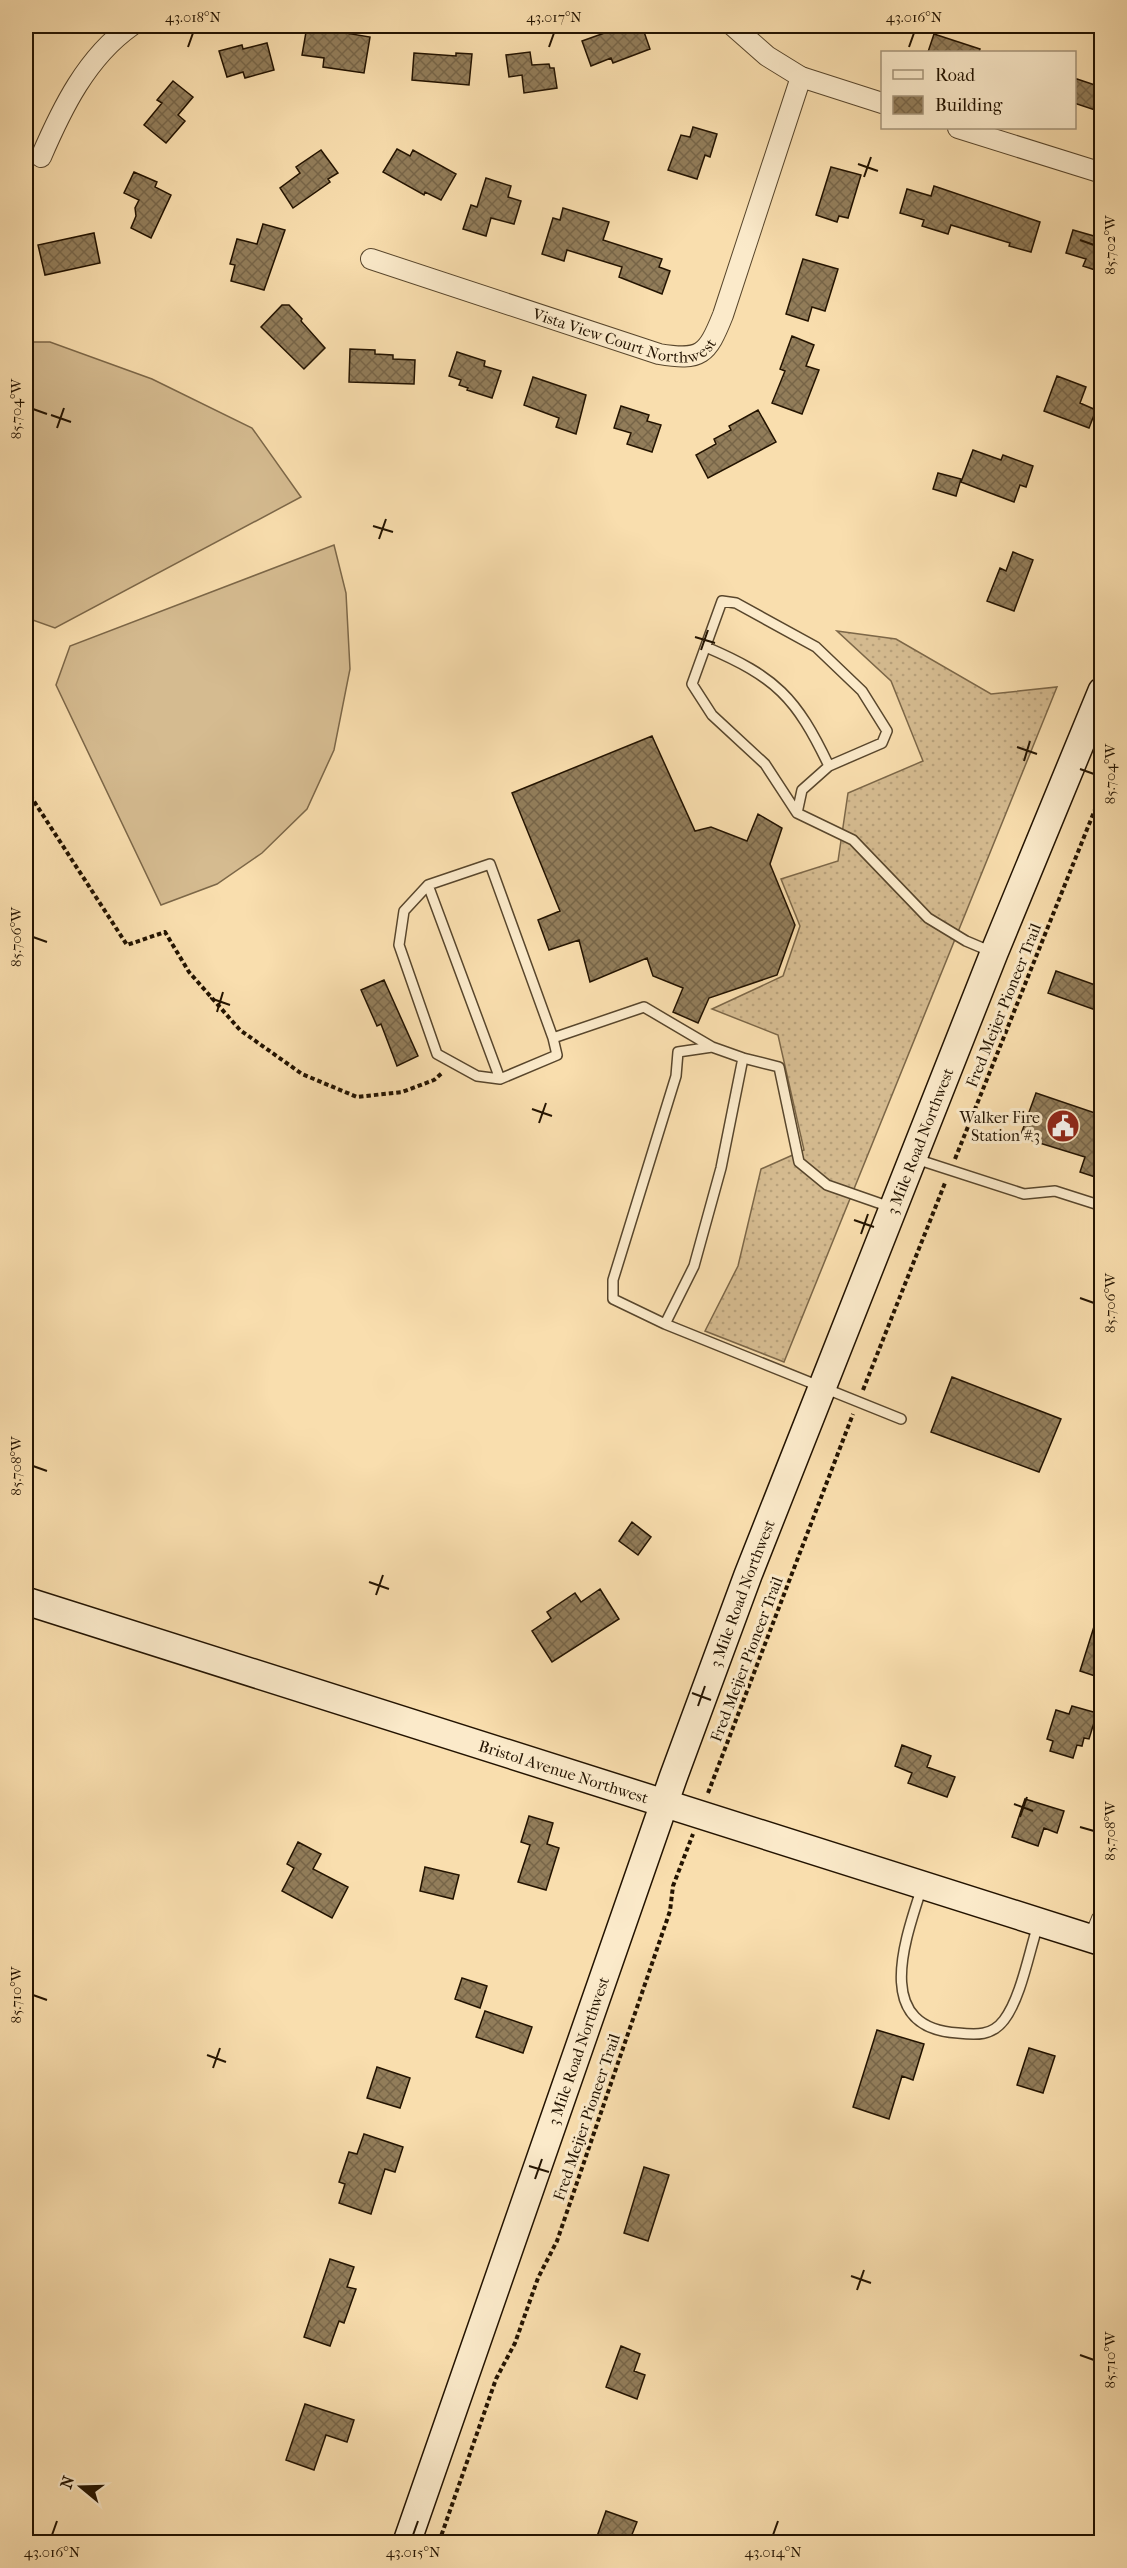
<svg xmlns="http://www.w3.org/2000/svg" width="1127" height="2568" viewBox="0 0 1127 2568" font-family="'IM FELL French Canon',serif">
<defs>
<pattern id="grass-dots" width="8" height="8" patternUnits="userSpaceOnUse" patternTransform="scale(1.5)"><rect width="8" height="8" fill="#d5bb90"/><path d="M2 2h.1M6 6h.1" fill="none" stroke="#b7a07a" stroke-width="1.8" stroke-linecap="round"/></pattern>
<pattern id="building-cross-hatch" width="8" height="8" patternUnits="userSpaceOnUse" patternTransform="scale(1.5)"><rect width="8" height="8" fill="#927d5a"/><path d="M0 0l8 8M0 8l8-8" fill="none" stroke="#776548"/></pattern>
</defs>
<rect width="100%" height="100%" fill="#f9deae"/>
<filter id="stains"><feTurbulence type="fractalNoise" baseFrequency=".00333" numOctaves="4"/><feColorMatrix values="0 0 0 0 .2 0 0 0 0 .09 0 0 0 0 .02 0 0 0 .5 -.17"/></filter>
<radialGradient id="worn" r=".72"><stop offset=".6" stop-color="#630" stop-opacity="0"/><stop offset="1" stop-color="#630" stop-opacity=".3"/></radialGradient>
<path fill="url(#grass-dots)" stroke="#7c6748" stroke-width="1.5" d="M837,631L896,639L991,694L1057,687L784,1362L705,1331L738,1266L761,1169L804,1150L778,1035L712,1009L783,976L800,926L781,879L838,861L848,793L923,761L891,681Z"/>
<path fill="#d5bb90" stroke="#7c6748" stroke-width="1.5" d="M26,342H50L152,379L252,428L301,497L55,628L27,618Z
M334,545L346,593L350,669L334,750L307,809L262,853L217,884L161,905L56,685L70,646Z"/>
<path fill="url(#building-cross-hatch)" stroke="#231300" stroke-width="1.5" d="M624,26H642L650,49L613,63L611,58L591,66L582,41Z
M316,28L370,37L364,73L323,67L324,58L302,55L306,32L315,33Z
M934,34L980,49L979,52H928Z
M267,43L274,70L245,78L243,72L227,77L219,51L242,45L243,49Z
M530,52L532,65L549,64L550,68H554L557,88L524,93L522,75L509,77L506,55Z
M414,53L456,56V53L472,54L469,85L412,80Z
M1074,78L1101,87V112L1074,103Z
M173,81L193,97L178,115L185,121L166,143L144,125L162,103L157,100Z
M693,127L717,134L710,157L705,155L697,179L668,170L681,135L690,137Z
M397,149L410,156L413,150L456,174L441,200L425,192L424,195L383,172Z
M321,150L338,173L328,179L330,182L293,208L280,188L300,173L296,167Z
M831,167L861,175L848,218L839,216L837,222L816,215Z
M134,172L157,182L155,187L171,195L151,238L131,228L136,216L135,208L139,200L124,193Z
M486,178L511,186L508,197L521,201L514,224L491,218L486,236L463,229L471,205L477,207Z
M934,186L1040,222L1031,252L1009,246L1010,243L951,225L948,234L922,226L924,220L900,213L907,189L931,196Z
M563,208L609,222L603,240L662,259L659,267L670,271L662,294L619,277L622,267L567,250L564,261L542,254L553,218L560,220Z
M1099,221H1101V272L1083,266L1086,259L1066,253L1073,230L1094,236Z
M263,224L285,230L264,290L231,281L235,265L230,264L237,239L257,244Z
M94,233L100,263L45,275L38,245Z
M803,259L838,269L825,311L812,307L808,321L786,314Z
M282,305H289L302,319L301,321L325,348L304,369L261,327Z
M792,336L814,345L806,366L819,370L802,414L772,403L785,371L780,369Z
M350,349L375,350V354L393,355V359L415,360L414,384L349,382Z
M457,352L485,361L484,366L501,371L492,398L467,390L468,388L459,385L461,380L449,376Z
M1057,376L1086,387L1080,403L1096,410L1089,428L1044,411Z
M533,377L586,395L576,434L556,427L559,418L524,405Z
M621,406L649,415L647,421L661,425L652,452L627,444L631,433L614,428Z
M758,410L776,442L708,478L696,455L716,444L714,439L731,430L729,426Z
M973,450L1001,460L1003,455L1033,466L1026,487L1020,485L1014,502L961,482Z
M938,473L961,479L956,496L933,489Z
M1013,552L1033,560L1014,611L987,601L1000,568L1006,571Z
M652,736L695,831L711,827L747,841L758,814L782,828L770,864L795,925L777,975L709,998L698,1023L673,1012L683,988L653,976L647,958L590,982L579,940L549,950L538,920L560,911L512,793Z
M1056,971L1101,987V1012L1048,993Z
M384,980L418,1056L397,1066L381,1024L377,1026L361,990Z
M1036,1093L1101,1115V1179L1080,1172L1085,1157L1020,1137Z
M952,1377L1061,1419L1039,1472L931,1432Z
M632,1522L651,1537L638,1555L619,1541Z
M600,1589L619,1619L552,1662L532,1631L551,1618L547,1612L575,1593L581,1602Z
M1098,1614L1101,1615V1678L1080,1671Z
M1072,1706L1097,1713L1089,1739L1084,1738L1082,1746L1077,1745L1073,1758L1050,1751L1053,1741L1047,1739L1056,1710L1069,1714Z
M902,1745L931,1756L927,1767L955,1777L947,1797L908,1783L912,1773L895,1766Z
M1025,1799L1064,1811L1057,1833L1044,1828L1038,1846L1012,1837Z
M529,1816L553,1823L547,1844L559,1848L546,1890L518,1882L530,1845L521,1842Z
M298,1842L321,1854L313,1869L348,1887L332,1918L282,1891L294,1868L287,1864Z
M425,1867L459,1875L453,1899L420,1891Z
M462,1978L487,1986L480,2008L455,1999Z
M485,2011L532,2027L523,2053L476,2037Z
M877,2030L924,2044L913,2080L902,2076L889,2119L853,2107Z
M1029,2048L1055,2056L1043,2093L1017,2085Z
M377,2067L410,2078L400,2108L367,2098Z
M364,2134L403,2147L395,2172L385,2169L371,2214L339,2203L345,2184L339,2182L349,2152L357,2154Z
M644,2167L669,2175L648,2241L624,2233Z
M330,2259L354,2267L347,2287L356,2289L344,2323L339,2321L330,2346L304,2337Z
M621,2346L640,2354L634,2371L645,2375L637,2399L606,2387Z
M305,2404L354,2420L347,2442L326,2435L314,2470L286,2460Z
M606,2511L637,2522L629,2542H595Z"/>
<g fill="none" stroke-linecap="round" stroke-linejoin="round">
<g stroke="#58462c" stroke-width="12">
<path id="lane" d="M706,647C776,677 796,697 829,766
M797,813L802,790L829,766L882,743L887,731L862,691L816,647L736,603L722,601L692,684L712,715L765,764L797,813L853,840L928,918L966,941L992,952
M428,885L404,911L399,945L437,1054L477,1076L500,1079
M553,1038L490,864L428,885L500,1079L557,1055L553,1038L644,1007L712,1047
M743,1058L712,1047L678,1052L676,1076L613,1280V1299L665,1324L901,1419
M916,1159L1024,1194L1055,1191L1102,1206
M665,1324L694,1266L721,1168L743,1058L779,1067L799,1162L827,1185L890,1207
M922,1887C905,1940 872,2028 958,2033C976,2035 992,2036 1004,2020C1021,1998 1029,1952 1038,1925"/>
</g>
<g stroke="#58462c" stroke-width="22">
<g id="street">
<path d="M733,26L767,56L801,77L882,103"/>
<path d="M958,128L1102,173"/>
<path d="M41,157C62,108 87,57 131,26"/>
<path id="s1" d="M371,259L659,354C701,361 707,355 723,315L801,77"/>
<path d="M1094,1939L1102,1919"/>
</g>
</g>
<g stroke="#231300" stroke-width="30">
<g id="secondary">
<path id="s2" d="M26,1601L1102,1942"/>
<path id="s3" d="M407,2542L673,1778L748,1575L994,953L1102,691"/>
</g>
</g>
<path stroke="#231300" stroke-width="4" stroke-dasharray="4.5 3" stroke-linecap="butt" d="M26,660L32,654
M26,789L127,945L165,932L189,972L240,1030L302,1074L357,1097L402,1092L434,1080L443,1072
M955,1159L1102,792
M863,1390L945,1183
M708,1793L853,1414
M439,2542L496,2379L515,2343L538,2278L557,2241L670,1911L673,1886L693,1834"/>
<use href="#lane" stroke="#fbeaca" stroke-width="9"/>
<use href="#street" stroke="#fbeaca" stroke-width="20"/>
<use href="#secondary" stroke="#fbeaca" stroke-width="27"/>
</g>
<path fill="none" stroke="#231300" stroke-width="2" d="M188,47L193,33M549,47L554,33M909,47L914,33M858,164L878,171M864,177L871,157M1080,240L1094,245M33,409L47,414M51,415L71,422M57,428L64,408M373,526L393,532M379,539L386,519M695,637L715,643M701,650L708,630M1017,747L1037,754M1024,761L1030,741M1080,769L1094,774M33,937L47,942M210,998L230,1005M217,1012L223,992M532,1109L552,1116M539,1123L546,1103M854,1220L874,1227M861,1234L868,1214M1080,1298L1094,1303M33,1466L47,1471M369,1582L389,1589M376,1595L383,1575M692,1693L711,1700M698,1706L705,1686M1014,1804L1033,1811M1020,1817L1027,1797M1080,1827L1094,1831M33,1995L47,2000M207,2055L226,2062M213,2068L220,2048M529,2166L549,2172M535,2179L542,2159M851,2276L871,2283M857,2290L864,2270M1080,2355L1094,2360M52,2535L57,2521M413,2535L418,2521M773,2535L778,2521"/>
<defs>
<g id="civic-disc" transform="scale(1.725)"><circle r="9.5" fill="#8f2418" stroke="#fbeaca"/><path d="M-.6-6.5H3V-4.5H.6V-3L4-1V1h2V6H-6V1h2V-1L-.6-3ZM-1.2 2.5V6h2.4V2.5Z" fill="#fff"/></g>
</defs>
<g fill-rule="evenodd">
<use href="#civic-disc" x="1063" y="1126"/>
</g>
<g text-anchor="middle" stroke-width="6" stroke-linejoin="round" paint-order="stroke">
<g font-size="16" fill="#231300" stroke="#fbeaca">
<text dy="6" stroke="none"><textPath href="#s1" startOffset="267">Vista View Court Northwest</textPath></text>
<text transform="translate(1003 1005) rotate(-68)" y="6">Fred Meijer Pioneer Trail</text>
<text dy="6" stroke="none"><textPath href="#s3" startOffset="1492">3 Mile Road Northwest</textPath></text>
<text dy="6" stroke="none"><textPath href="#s3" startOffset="1006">3 Mile Road Northwest</textPath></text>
<text transform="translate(746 1659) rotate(-69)" y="6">Fred Meijer Pioneer Trail</text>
<text dy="6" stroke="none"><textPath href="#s2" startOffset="564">Bristol Avenue Northwest</textPath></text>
<text dy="6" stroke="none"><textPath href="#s3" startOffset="520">3 Mile Road Northwest</textPath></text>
<text transform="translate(586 2117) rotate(-71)" y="6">Fred Meijer Pioneer Trail</text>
</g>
<g font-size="16" fill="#231300" stroke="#fbeaca" text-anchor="end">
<text x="1040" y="1123">Walker Fire<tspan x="1040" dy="18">Station #3</tspan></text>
</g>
</g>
<rect width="1127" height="2568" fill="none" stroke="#f9deae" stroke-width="66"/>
<rect x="881" y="51" width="195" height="78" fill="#fbeaca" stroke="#a59479" stroke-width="1.5"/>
<rect x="893" y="70" width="30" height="9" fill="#fbeaca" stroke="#a59479" stroke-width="1.5"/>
<text x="935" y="81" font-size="18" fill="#231300">Road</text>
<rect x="893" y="96" width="30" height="18" fill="url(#building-cross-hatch)" stroke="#a59479" stroke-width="1.5"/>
<text x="935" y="111" font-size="18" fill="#231300">Building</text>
<g transform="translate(81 2487) rotate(289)" stroke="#fbeaca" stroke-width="4.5" paint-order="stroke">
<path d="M0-4.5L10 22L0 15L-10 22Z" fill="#231300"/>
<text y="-9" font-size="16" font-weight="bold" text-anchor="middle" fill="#231300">N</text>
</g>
<rect x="33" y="33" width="1061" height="2502" fill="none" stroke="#231300" stroke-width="2"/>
<g font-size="15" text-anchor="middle" fill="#231300">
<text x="193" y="22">43.018°N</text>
<text x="554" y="22">43.017°N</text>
<text x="914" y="22">43.016°N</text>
<text transform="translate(1110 245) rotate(-90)" y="5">85.702°W</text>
<text transform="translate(16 409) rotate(-90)" y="5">85.704°W</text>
<text transform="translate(1110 774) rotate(-90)" y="5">85.704°W</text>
<text transform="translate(16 937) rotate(-90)" y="5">85.706°W</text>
<text transform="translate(1110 1303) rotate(-90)" y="5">85.706°W</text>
<text transform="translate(16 1466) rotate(-90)" y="5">85.708°W</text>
<text transform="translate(1110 1831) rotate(-90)" y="5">85.708°W</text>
<text transform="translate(16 1995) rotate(-90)" y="5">85.710°W</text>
<text transform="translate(1110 2360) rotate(-90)" y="5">85.710°W</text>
<text x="52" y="2557">43.016°N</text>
<text x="413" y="2557">43.015°N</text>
<text x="773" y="2557">43.014°N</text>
</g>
<rect width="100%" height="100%" filter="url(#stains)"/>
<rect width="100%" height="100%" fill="url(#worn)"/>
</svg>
